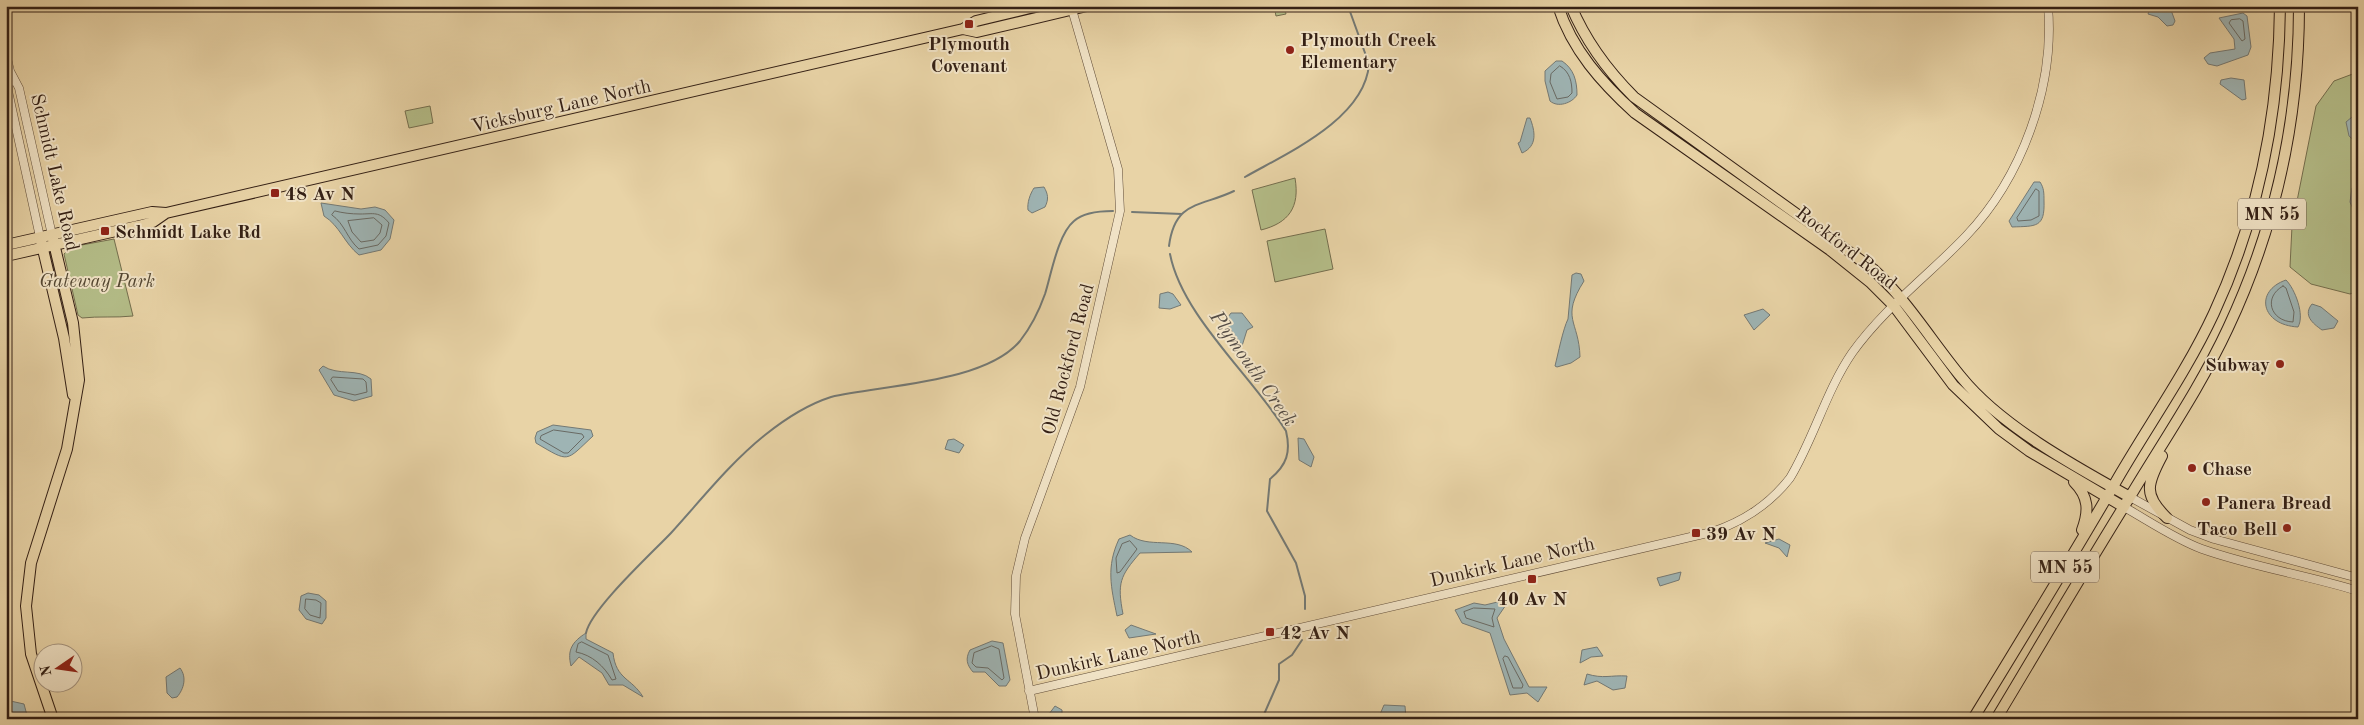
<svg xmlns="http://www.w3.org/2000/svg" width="2364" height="725" viewBox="0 0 2364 725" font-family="'Old Standard TT',serif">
<rect width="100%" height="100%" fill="#e8d3a6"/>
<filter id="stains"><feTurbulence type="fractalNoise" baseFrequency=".004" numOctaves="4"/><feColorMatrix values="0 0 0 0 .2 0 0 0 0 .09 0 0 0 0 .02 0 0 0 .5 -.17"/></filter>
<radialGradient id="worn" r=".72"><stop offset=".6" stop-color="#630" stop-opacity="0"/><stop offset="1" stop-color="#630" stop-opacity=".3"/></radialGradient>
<path fill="#b4bd88" stroke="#746e4e" d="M1274,6H1284L1286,14L1276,16Z
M2358,72V291L2350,294L2311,284L2290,267L2292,226L2316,106L2334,81Z
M430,106L433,123L409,128L405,111Z
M1295,178C1300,207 1289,223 1261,230L1252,190Z
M1325,229L1333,269L1275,282L1267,241Z
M114,239L133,316C115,318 99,316 82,318L78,315L64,254L71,247Z"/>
<path fill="#9eb4b4" stroke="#747974" d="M2159,6H2167L2171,10L2175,21L2173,25L2167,26L2158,17L2148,14L2149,11Z
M2243,13L2247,16L2251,47L2248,55L2217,66L2208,64L2204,58L2210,53L2235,49L2234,39L2219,18Z
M1556,61H1562C1574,69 1577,81 1577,95C1572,103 1558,108 1550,101L1545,81V71Z
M2231,78L2244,80L2246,99L2242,100L2220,84L2221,80Z
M2358,112V141L2356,142L2349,136L2346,122Z
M1527,118H1530C1535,131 1538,146 1522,153L1518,143L1520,142Z
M2034,182H2040C2044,188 2044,193 2044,201C2045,228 2036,226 2012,227L2009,221Z
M2358,186V209H2353L2350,202L2352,188Z
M1044,187C1048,194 1049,199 1045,207L1032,213L1028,210C1027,203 1030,194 1034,188Z
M321,203L361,209L375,207L385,210L394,220L390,239L381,250L359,255C344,243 340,226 324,216Z
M1576,273L1581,274L1584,281C1560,319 1579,320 1580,357L1571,363L1557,367L1555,366C1558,354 1563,329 1568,319L1572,275Z
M2286,280C2295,289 2305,315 2298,327C2261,325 2254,291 2286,280Z
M1168,292L1173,294L1181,305L1170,309L1159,308L1160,294Z
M2312,304L2321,307L2338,321L2334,328L2322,330C2312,323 2303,315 2312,304Z
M1763,309L1770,315L1754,330L1744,315Z
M1231,313H1242L1253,327L1247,330L1242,346L1225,321Z
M323,366C338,376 358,368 371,379L372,396L354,401L334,395L319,370Z
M553,425L591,430L593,436C565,462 570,463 536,443L535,438L537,432Z
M1298,438L1304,439L1314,457L1311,467L1299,460Z
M954,439L964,445L959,453L945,449L948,440Z
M1130,535C1148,549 1176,536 1192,552L1140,553C1120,576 1117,583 1123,614L1117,616C1111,587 1106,567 1119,539Z
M1779,539L1790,545L1787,557L1779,548L1765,543Z
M1681,572L1679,580L1660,586L1657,578Z
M308,593L319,595L326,601V618L322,624L306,619L299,610L301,596Z
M1510,599L1497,618L1504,639L1529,687H1547L1538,702L1527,693L1510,695L1490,633L1462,623L1455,610L1474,603L1485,605Z
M1131,625L1156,634L1129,638L1125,630Z
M586,633V639L613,653C616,680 632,678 643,697L623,685H609L602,673L579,657L571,666C567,650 572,642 586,633Z
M992,641L1003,643L1010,680L1006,686H999L985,672H973C967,665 965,659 970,650Z
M1597,647L1603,656L1591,657L1580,663L1582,650Z
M180,668C187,677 184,689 177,697L172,698L167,693L166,677Z
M1587,674C1603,679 1611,675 1627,676L1625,688L1613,690L1597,681L1584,685Z
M6,700L24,704L28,719H6Z
M1384,705L1405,706L1406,719H1378Z
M1055,706L1062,710V719L1046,718Z"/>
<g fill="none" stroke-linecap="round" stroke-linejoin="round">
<path stroke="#696a64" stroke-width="1" d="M2240,19L2243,21L2245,39L2242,41L2229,23L2231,20Z
M1560,66C1570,72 1572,82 1572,93L1568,97L1557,99L1550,82L1551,74Z
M2036,189L2039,191V216L2031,220L2018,221L2017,218Z
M335,211C343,213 351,214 360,214C374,214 379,211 389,223L386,236L378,245L359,249C347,239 345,224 332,215Z
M374,218L382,225L380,233L374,240L361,242L352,232L348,221Z
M2283,286L2286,288L2294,312L2293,322C2270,321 2263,297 2283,286Z
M333,377L363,379L366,382L367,392L355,395L338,391L331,380Z
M554,430L582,434L584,437L568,453H564L540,439L541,436Z
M1130,541L1137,549L1120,572L1117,573L1116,558L1122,544Z
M306,599L316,600L321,603L320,618L310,615L305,609Z
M1474,608L1495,609L1492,618L1494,627L1466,618L1464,612Z
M582,642L608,655L616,679L612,680C604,666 592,655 576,652L578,644Z
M992,646L999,649L1004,678L1002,680L988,668L976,667L972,663L974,653Z
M1505,656L1508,657L1523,685L1522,688H1513L1503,659Z"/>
<path stroke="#747974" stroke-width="2" d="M1245,177C1287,153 1365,119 1369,64L1348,6
M1132,212L1182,214
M1169,246C1175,200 1201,207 1234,191
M1170,254C1182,316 1253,377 1286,431C1291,452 1287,465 1270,479L1267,511L1296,563L1305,596V609
M586,633C591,609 652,553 671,533C702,499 729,464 765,435C785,419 806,405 831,397C883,385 985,383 1020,341C1031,327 1039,311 1045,294C1051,275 1058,234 1074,221C1084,212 1101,211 1113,211
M1262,719L1279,680V664L1292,655L1302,640"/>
<g stroke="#614d39" stroke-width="9">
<path id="minor" d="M6,54L10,71L19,88L52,235
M10,71L8,91L40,237
M2130,497L2190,530L2214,539L2358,578
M2124,507C2149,521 2175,539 2202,549C2253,567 2306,575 2358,591
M1029,691L1712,532C1744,521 1769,505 1790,478C1814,438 1826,391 1852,353C1884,308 1929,275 1966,236C2022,177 2055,87 2048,6
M1035,719L1015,614L1016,576L1025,538L1080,387L1120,211L1118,169L1071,6
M2356,719L2358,716"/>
</g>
<g stroke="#342015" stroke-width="12">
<path id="major" d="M1558,6C1572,50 1602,83 1635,113L1830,250L1870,282L1894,306L1953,385L1999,429L2029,451L2124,507
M1571,6C1586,42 1607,70 1634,97L1873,269C1908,301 1932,342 1962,378C2001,426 2076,467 2130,497
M963,29L977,32L1087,6
M52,235L73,323L79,380L67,449L31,563L26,606L31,654L53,719
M41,241L64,338L73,395
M6,245L152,212L166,213L963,29L976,21L1038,6
M6,256L138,226L153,222L166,213
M2162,456C2147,484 2143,495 2167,518
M2074,482C2089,497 2089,511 2082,530
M1973,719C2022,639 2071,559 2118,478C2150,423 2187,371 2214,313C2259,216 2279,113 2280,6
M1996,719C2041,644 2085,569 2131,495C2164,440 2201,386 2228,328C2276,226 2299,119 2299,6"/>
</g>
<use href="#minor" stroke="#f0e2c5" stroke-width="8"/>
<use href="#major" stroke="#e8d3a6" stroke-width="10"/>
</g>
<g fill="#8f2418" stroke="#f0e2c5" stroke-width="2">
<rect x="964" y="19" width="10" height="10" rx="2.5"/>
<circle cx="1290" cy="50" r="5"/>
<rect x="270" y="188" width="10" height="10" rx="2.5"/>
<rect x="100" y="226" width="10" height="10" rx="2.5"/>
<circle cx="2280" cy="364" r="5"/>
<circle cx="2192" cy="468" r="5"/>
<circle cx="2206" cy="502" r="5"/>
<circle cx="2287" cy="528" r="5"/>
<rect x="1691" y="528" width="10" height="10" rx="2.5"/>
<rect x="1527" y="574" width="10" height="10" rx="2.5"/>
<rect x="1265" y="627" width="10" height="10" rx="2.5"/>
</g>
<g text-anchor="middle" stroke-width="4" stroke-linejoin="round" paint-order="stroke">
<g fill="#f0e2c5" stroke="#6c5a4a" stroke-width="1">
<rect x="2238" y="198.5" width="68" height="31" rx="4"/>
<rect x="2031" y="551.5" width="68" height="31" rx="4"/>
</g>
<g font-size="18" font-weight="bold" fill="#342015">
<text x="2272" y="220">MN 55</text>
<text x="2065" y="573">MN 55</text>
</g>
<g font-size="19" font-weight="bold" fill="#342015" stroke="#f0e2c5" text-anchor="start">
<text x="1300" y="46">Plymouth Creek<tspan x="1300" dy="22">Elementary</tspan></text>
<text x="969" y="50" text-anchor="middle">Plymouth<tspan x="969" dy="22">Covenant</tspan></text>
<text x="285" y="200">48 Av N</text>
<text x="115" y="238">Schmidt Lake Rd</text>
<text x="2270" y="371" text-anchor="end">Subway</text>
<text x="2202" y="475">Chase</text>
<text x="2216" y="509">Panera Bread</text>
<text x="2277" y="535" text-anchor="end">Taco Bell</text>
<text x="1706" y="540">39 Av N</text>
<text x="1532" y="605" text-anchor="middle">40 Av N</text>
<text x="1280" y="639">42 Av N</text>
</g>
<g font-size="19" fill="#342015" stroke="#f0e2c5">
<text transform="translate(561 105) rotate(-13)" y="7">Vicksburg Lane North</text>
<text transform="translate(56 172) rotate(77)" y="7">Schmidt Lake Road</text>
<text transform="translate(1847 247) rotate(38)" y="7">Rockford Road</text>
<text transform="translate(1067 359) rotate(-75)" y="7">Old Rockford Road</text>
<text transform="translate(1512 561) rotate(-13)" y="7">Dunkirk Lane North</text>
<text transform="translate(1118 654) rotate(-13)" y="7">Dunkirk Lane North</text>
</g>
<g font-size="19" font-style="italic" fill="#544732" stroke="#f0e2c5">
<text x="97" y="287">Gateway Park</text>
</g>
<g font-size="20" font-style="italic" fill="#544c45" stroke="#f0e2c5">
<text transform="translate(1254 368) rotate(55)" y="7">Plymouth Creek</text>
</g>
</g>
<rect width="2364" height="725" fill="none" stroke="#e8d3a6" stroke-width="25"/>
<rect x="8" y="8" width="2349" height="710" fill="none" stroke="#342015" stroke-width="2.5"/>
<rect x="12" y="12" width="2339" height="700" fill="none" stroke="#342015"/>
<g transform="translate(58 668) rotate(257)"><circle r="24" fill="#f0e2c5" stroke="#a5947f"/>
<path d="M0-4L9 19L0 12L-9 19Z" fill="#8f2418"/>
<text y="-8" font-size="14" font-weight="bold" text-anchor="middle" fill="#342015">N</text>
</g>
<rect width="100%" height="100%" filter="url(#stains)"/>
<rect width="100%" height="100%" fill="url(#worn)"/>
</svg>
